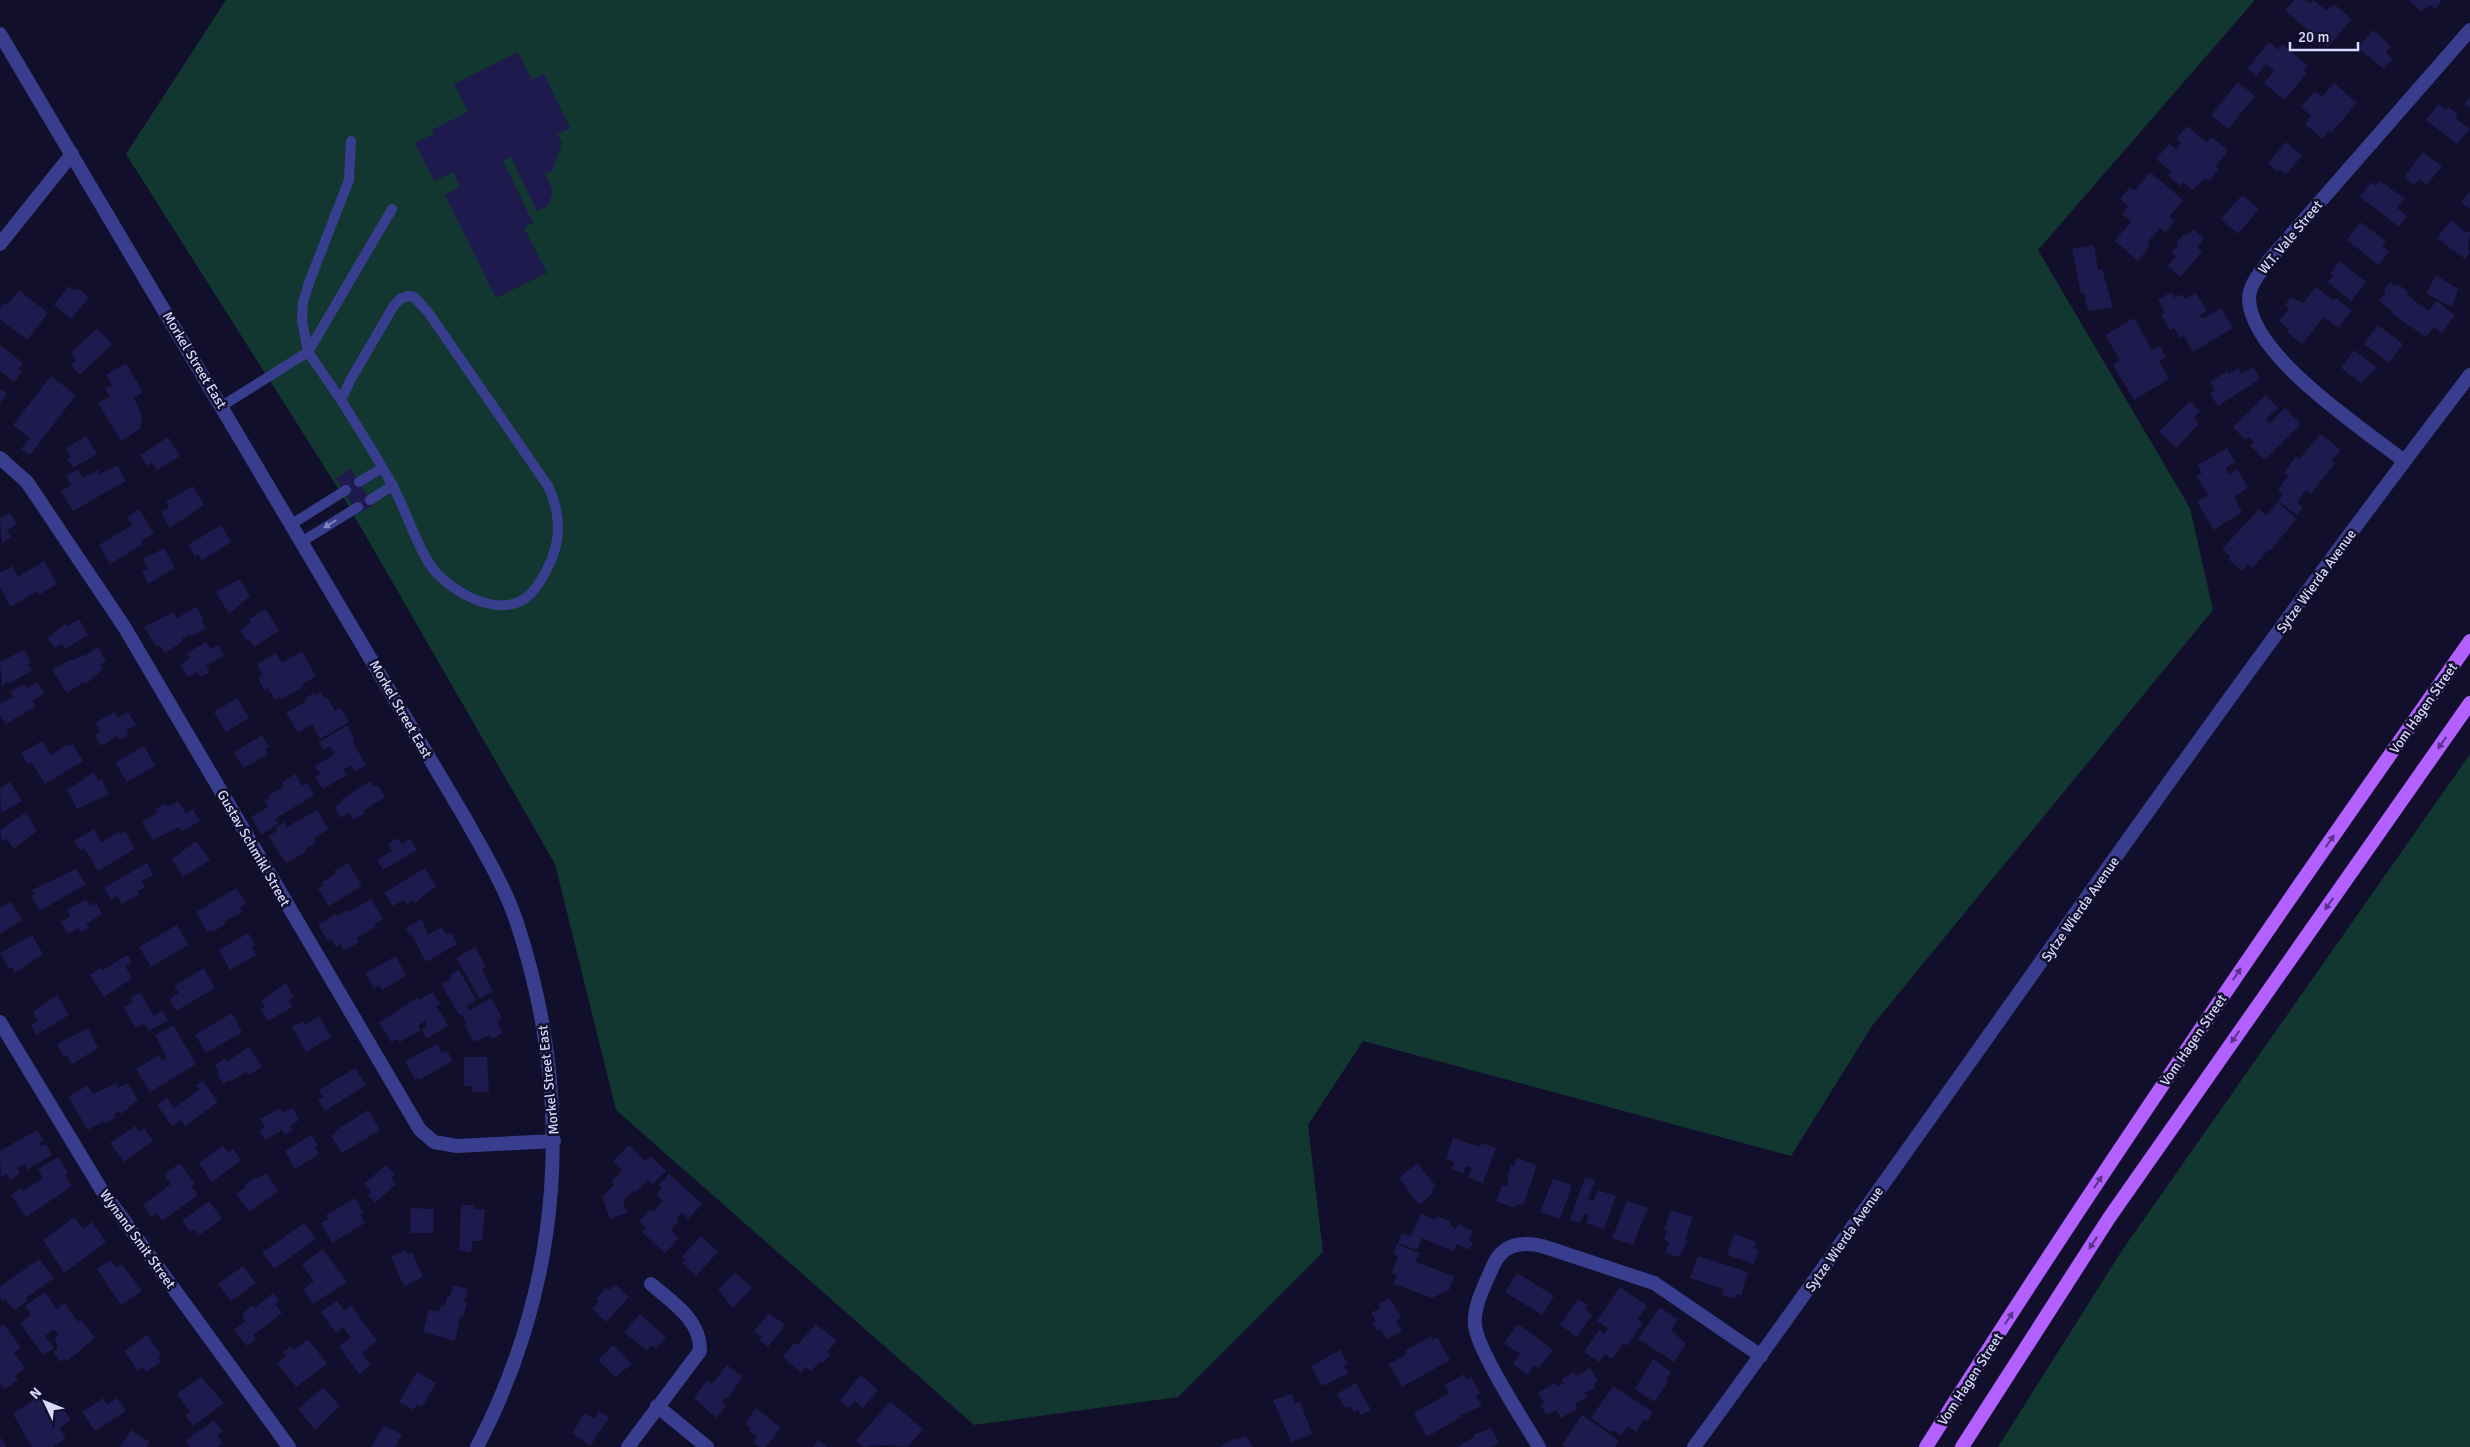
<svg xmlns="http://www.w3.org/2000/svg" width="2470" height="1447" viewBox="0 0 2470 1447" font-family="Signika,sans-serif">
<rect width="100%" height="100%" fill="#110f2b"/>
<path fill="#123630" d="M226,0H2255L2038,250L2190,508L2213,610L1872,1026L1791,1156L1363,1041L1308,1125L1323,1252L1178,1397L974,1425L616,1110L555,864L341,493L126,154Z
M2470,754V1447H1998L2121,1252Z"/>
<path fill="#1f1a4d" d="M2294,0H2306L2310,4L2313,0L2327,11L2334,4L2352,19L2328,47L2285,11Z
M2408,0H2442L2435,9L2431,5L2421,11Z
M2373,30L2391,46L2386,53L2392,59L2384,69L2358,48Z
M2269,42L2278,50L2282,44L2308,66L2304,71L2307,73L2284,100L2264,83L2274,71L2266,64L2256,76L2248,68Z
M518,52L532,80L544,74L570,128L557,134L562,143L553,170L545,174L553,191L548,206L537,211L511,157L503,161L533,223L524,228L547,273L496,298L445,195L460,187L453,172L434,181L415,143L434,134L432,130L468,112L454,84Z
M2238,82L2255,96L2228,129L2211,115Z
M2334,83L2357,103L2331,133L2329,131L2323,139L2305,124L2311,116L2301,107L2315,91L2322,97Z
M2470,97V108L2464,104Z
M2438,104L2446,110L2448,107L2458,114L2455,118L2470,129L2457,144L2426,120Z
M2187,126L2207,143L2212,137L2228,151L2216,166L2219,169L2209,181L2206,178L2192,190L2183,182L2180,186L2168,176L2171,172L2156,159L2169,144L2176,149L2181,143L2176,139Z
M2286,142L2302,156L2286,174L2280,169L2278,172L2268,163Z
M2423,152L2442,166L2427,185L2419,179L2414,185L2404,177Z
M2150,172L2183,200L2169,217L2175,221L2165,233L2160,228L2147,243L2150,246L2138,261L2115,241L2131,221L2122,214L2128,206L2120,199L2130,187L2135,190Z
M2380,181L2405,199L2397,208L2407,216L2399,227L2360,197L2371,182L2376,186Z
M2470,191V209L2461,202Z
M2242,195L2259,209L2238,234L2221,219Z
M2451,220L2467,233L2468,231L2470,232L2468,249L2470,252L2465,259L2437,238Z
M2360,222L2386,241L2382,246L2389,251L2379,265L2347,240Z
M2193,229L2204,239L2197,247L2202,252L2180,277L2168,266L2176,256L2172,252L2178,245L2176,243L2184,234L2186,236Z
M2094,245L2098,270L2102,269L2113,307L2088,311L2084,293L2081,294L2072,249Z
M2340,261L2366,282L2351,301L2328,282L2333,276L2330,274Z
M2436,275L2458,289L2452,307L2426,294Z
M2390,282L2396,286L2398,284L2409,293L2407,295L2428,311L2437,301L2455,315L2442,333L2434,327L2426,337L2392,314L2393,312L2379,301L2386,292L2384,290Z
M69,286L75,291L78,288L89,297L71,319L54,305Z
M2316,287L2334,301L2336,298L2352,310L2338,328L2324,317L2302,344L2287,332L2289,329L2279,321L2289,309L2285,305L2291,297L2303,303Z
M19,290L48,313L27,340L0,319V309L5,303L7,305Z
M2171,292L2175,298L2182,294L2185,299L2196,293L2207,311L2200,315L2203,319L2221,308L2233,328L2193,352L2184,336L2180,338L2174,328L2170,330L2161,315L2165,313L2158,300Z
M2134,318L2152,350L2160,346L2166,357L2159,361L2169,379L2134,400L2113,365L2120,360L2105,335Z
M2378,325L2403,344L2389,363L2364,344Z
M97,328L112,344L80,375L71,365L76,360L71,353Z
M0,345L23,363L18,369L22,372L14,382L0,371Z
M2354,350L2377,368L2361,383L2341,368Z
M126,363L143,392L134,398L142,416L140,429L121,441L98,403L110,396L105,389L112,385L106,375Z
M2253,367L2260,379L2218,406L2210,394L2215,390L2210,382L2227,371L2229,374L2238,368L2241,374Z
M51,376L76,395L30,455L21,449L30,438L13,425Z
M0,389L7,394L0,403Z
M2266,395L2278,408L2266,419L2270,423L2285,408L2301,424L2265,460L2250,445L2254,442L2249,437L2245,440L2233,427Z
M2190,401L2200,411L2193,418L2199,424L2176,448L2159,432Z
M2321,434L2341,450L2332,460L2335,463L2311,494L2306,490L2297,502L2303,507L2297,515L2278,501L2283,494L2278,490L2288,476L2284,473L2296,456L2299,459Z
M86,436L97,454L73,468L67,459L71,457L66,448Z
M168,437L180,456L157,470L152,463L147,466L140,455Z
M2227,448L2235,462L2226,468L2229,474L2237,469L2248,488L2234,497L2242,512L2214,530L2197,502L2208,495L2197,476L2202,473L2198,465Z
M117,465L126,481L73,511L61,491L71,485L66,476L78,469L83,478L98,470L100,474Z
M351,469L373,505L358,514L336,478Z
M193,486L204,505L170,528L161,512L169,507L166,502Z
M2278,502L2296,519L2271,550L2269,549L2252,568L2248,564L2242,571L2228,559L2230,556L2222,549L2259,509L2266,516Z
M139,509L154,533L141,541L143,544L110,564L99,545L132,525L127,517Z
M10,513L17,524L7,530L11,537L2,543L0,518Z
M221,525L231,542L202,560L198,554L195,556L188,545Z
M164,548L175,568L148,584L142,572L148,568L143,559Z
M44,561L57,584L39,595L37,591L11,607L0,588V573L12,566L18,577Z
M239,579L250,596L229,614L216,592Z
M196,607L204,620L202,621L206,628L192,636L190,634L182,639L183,641L165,653L159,645L156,646L144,627L173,612L177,618Z
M266,609L279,631L254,647L249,639L246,640L240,630L251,622L249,619Z
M79,619L88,635L65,649L62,644L55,648L48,638L65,624L67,626Z
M206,642L210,649L218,645L224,655L206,666L210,672L201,677L197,672L188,677L180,665L190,658L187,653Z
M98,647L106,661L100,665L103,669L86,684L84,682L67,693L52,670L71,659L72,661L82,655L83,657Z
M24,650L31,662L28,664L32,670L9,684L7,682L2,686L0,662Z
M302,651L316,676L303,684L304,686L282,699L280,697L275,700L268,688L264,690L258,678L263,675L257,664L276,653L282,663Z
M37,682L44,693L32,701L36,706L6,724L0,715V704L13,697L10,692L24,684L26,688Z
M321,692L325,699L327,698L335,711L340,707L349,722L320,739L312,724L298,733L286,713L306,701L305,698L314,693L316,695Z
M237,698L249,718L226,732L214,712Z
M114,712L118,718L128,712L136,725L126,730L129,735L120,740L117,736L101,746L95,735L100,731L95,723Z
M348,725L355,742L353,743L366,765L355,772L351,765L343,770L347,775L323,789L315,777L320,774L315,766L335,754L330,746L324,750L319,742Z
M262,735L269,747L265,749L268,754L244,768L234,752Z
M42,741L51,755L68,744L69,746L73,744L83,761L45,784L31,762L28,764L21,753Z
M144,746L155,766L127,782L115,763Z
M94,772L98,781L101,779L109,794L77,809L67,790Z
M295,774L302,786L307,783L314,795L275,819L278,824L261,835L251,817L268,807L265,801L270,798L268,796L284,786L282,782Z
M370,781L374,787L378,785L385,797L364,810L365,813L353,820L349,813L341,818L335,807L342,802L341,800Z
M10,782L22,801L1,813L0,788Z
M178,801L186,813L193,809L200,821L182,831L179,827L153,840L142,822L157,813L155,809L166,803L168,807Z
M317,810L329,829L314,838L316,842L305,849L307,851L286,863L268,836L277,831L275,828L285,822L287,827Z
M26,812L37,831L14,849L7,839L2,842L0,830Z
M94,829L101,842L119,832L121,834L125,831L135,849L98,871L84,848L80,850L74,841Z
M398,838L402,844L410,839L417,850L383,870L377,860L392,851L388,844Z
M196,841L210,860L183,877L172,859Z
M147,863L153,875L142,881L145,887L137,892L139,894L122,904L117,896L111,899L104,888Z
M348,863L362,886L329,906L318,889L324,885L322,882L336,874L334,871Z
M425,868L436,886L415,903L413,900L407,905L403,900L393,906L384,893Z
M76,869L86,884L40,911L31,896L35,894L32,890Z
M236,888L246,904L240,907L242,912L224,922L225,924L213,932L212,929L207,932L196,912Z
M86,899L90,906L96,902L102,914L86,924L89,928L81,932L78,928L68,934L61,922L70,916L67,910Z
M371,899L383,919L374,925L376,927L357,938L359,942L344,951L341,944L336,947L331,939L328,941L318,925L336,914L337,916L347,910L348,912Z
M11,902L22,920L0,934V908Z
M422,919L428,935L442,927L446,935L451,932L457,944L426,962L412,935L410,936L406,928Z
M177,925L188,945L151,967L139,947Z
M248,933L256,945L252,947L256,955L230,970L219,950Z
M32,935L43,954L15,973L12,967L9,968L0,953Z
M475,947L486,966L482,969L493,991L480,999L456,958Z
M127,955L132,962L125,966L132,978L104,997L90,975L101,968L103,970Z
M396,956L406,976L382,990L379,985L374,988L365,973Z
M204,968L215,988L176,1011L169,999L179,993L174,986Z
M459,970L476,1000L467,1006L470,1010L491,998L502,1018L497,1021L503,1033L492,1039L490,1035L474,1042L464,1025L467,1024L461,1014L459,1015L441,984L452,978L450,975Z
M286,983L294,997L288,1000L292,1007L268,1021L261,1010L265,1007L261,1001Z
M433,992L440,1004L436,1006L448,1025L427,1039L422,1030L427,1026L425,1021L418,1026L421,1030L400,1042L397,1039L391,1042L379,1023L418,997L419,1000Z
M140,993L154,1016L162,1011L168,1020L149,1031L144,1023L136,1028L123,1007L133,1002L130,998Z
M57,995L69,1015L36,1035L31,1025L38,1021L33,1012Z
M232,1013L242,1032L206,1053L195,1035Z
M319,1016L331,1037L306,1052L292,1027L303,1021L305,1025Z
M173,1025L196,1064L150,1092L136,1069L159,1055L162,1061L167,1058L155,1035Z
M88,1028L98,1048L72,1064L67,1055L63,1056L57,1044Z
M437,1044L442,1053L447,1050L452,1061L419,1080L418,1078L415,1080L405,1061Z
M249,1047L262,1067L248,1075L246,1072L230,1082L229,1080L223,1084L217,1074L219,1072L215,1065L226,1058L228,1061Z
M464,1057H487L489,1092H472V1086H464Z
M355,1068L366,1085L325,1111L318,1100L323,1097L319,1090Z
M203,1081L218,1102L185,1126L181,1120L172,1126L157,1105L167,1098L174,1108L200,1089L196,1085Z
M116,1083L118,1088L127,1083L138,1100L121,1114L119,1111L114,1115L116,1117L106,1123L104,1121L88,1130L68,1097L88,1085L93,1094Z
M280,1108L283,1113L293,1108L299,1120L290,1126L293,1130L285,1135L282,1130L265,1140L259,1130L265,1127L260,1119Z
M368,1110L380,1130L342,1153L331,1136L336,1132L335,1131Z
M135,1126L139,1132L144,1128L153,1141L124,1162L110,1143Z
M37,1130L43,1140L39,1143L41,1146L46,1144L52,1155L27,1170L24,1164L17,1168L20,1174L10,1180L7,1174L1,1177L0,1151Z
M311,1135L318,1145L315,1147L319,1154L295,1169L285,1151Z
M1453,1138L1479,1147L1481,1143L1496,1148L1483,1183L1468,1178L1472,1168L1466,1166L1463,1173L1452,1169L1454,1162L1446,1159Z
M223,1145L228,1152L233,1149L241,1160L212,1182L199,1163Z
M629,1145L645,1161L651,1156L666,1171L653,1184L648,1180L636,1192L634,1190L623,1201L627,1213L610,1219L602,1197L614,1185L611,1182L622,1170L613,1161Z
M58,1157L68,1173L65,1175L72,1186L26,1217L11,1195L21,1188L24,1191L43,1178L38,1169Z
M1517,1158L1537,1165L1523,1205L1517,1204L1515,1208L1496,1201L1502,1185L1507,1187L1509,1179L1507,1178L1511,1165L1514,1166Z
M180,1163L195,1184L191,1186L198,1195L162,1221L156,1213L151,1217L143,1205L171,1184L164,1175Z
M1417,1163L1436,1186L1431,1190L1433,1193L1419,1205L1399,1178Z
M386,1165L395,1174L391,1178L396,1184L375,1203L368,1195L371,1192L364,1184Z
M266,1173L279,1191L249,1212L236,1194L246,1187L244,1185L255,1177L257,1179Z
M669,1174L702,1204L688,1219L682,1212L677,1218L679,1220L671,1230L679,1238L665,1253L642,1232L646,1228L639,1221L650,1210L653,1212L663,1201L656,1195L662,1188L659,1185Z
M1585,1177L1595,1180L1588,1199L1594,1201L1597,1190L1616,1196L1604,1229L1586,1223L1589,1215L1584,1213L1580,1223L1570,1220Z
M1553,1179L1572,1185L1560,1219L1540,1212Z
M355,1198L363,1213L360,1214L365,1223L332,1243L321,1223L328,1219L326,1215Z
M209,1201L222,1219L198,1236L194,1229L190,1232L182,1221Z
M1627,1201L1648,1208L1633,1245L1612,1238Z
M461,1205H475V1209H485L482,1241H472L471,1252L459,1251Z
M411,1208L434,1209L433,1233H410Z
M1671,1210L1693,1217L1685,1239L1688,1240L1679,1257L1665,1253L1669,1242L1664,1240L1667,1230L1664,1229Z
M1421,1213L1436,1220L1437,1216L1451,1222L1449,1225L1456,1229L1458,1224L1473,1231L1469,1240L1473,1242L1470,1250L1457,1244L1453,1251L1422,1238L1417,1250L1398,1243L1402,1233L1411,1236Z
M74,1217L83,1229L92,1222L106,1242L64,1273L43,1240Z
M304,1223L316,1239L274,1269L262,1253Z
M1734,1234L1757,1242L1754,1248L1759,1250L1754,1264L1727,1255Z
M701,1236L718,1252L696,1276L682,1263L685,1260L682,1257Z
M1397,1244L1419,1253L1415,1262L1454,1276L1449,1290L1432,1298L1394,1284L1397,1275L1392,1273L1398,1256L1393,1254Z
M323,1249L347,1282L313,1304L303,1289L314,1281L302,1265Z
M405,1250L407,1254L412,1252L423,1277L404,1286L391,1257Z
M1698,1256L1748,1272L1741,1295L1737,1294L1735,1299L1722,1295L1724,1289L1690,1278Z
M39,1259L54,1278L26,1298L28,1301L14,1310L6,1299L3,1301L0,1297V1287Z
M111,1260L117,1268L122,1264L142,1291L121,1305L97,1269Z
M243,1266L256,1283L231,1301L218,1284Z
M735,1272L752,1288L733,1308L718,1290Z
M1517,1273L1554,1296L1542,1315L1505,1292Z
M615,1284L629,1297L606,1322L592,1309L599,1301L596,1299L606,1288L609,1290Z
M453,1285L468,1289L464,1302L467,1303L463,1317H460L455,1341L423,1332L429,1309L439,1312L441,1305L445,1306L447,1297H450Z
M1620,1287L1647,1306L1637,1320L1643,1323L1627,1346L1623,1343L1612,1359L1605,1354L1599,1362L1584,1352L1599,1330L1604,1334L1608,1328L1597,1321Z
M45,1292L57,1309L65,1303L78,1322L81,1319L95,1338L67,1361L65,1359L61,1362L53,1352L58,1348L55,1338L58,1335L54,1329L45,1336L54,1348L43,1355L20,1323L31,1315L25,1306Z
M273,1293L279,1301L275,1305L282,1313L253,1335L256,1339L247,1346L234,1330L245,1321L242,1314L253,1305L255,1308Z
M1390,1298L1401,1318L1396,1321L1402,1331L1387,1339L1381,1329L1377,1331L1373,1323L1376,1321L1371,1313L1380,1308L1378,1304Z
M1578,1299L1588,1305L1585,1309L1592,1315L1577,1337L1560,1325Z
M337,1301L344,1310L351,1305L377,1341L362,1353L371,1365L359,1374L339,1346L351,1338L343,1327L336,1333L321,1312Z
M1660,1307L1678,1320L1671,1330L1686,1344L1674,1362L1638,1339Z
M769,1313L785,1325L768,1347L759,1340L762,1337L754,1331Z
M640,1314L666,1337L656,1349L652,1345L647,1351L624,1332Z
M4,1324L21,1348L14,1353L25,1368L15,1376L18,1380L5,1389L0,1384V1327Z
M816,1324L837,1341L827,1352L831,1354L823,1363L820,1361L811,1371L806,1367L801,1373L783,1357L794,1343L797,1345Z
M1518,1324L1553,1350L1539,1368L1534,1365L1527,1375L1513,1364L1520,1354L1504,1343Z
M147,1335L161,1354L158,1357L161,1362L146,1372L143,1367L138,1371L124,1351Z
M1431,1336L1433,1340L1437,1337L1450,1360L1402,1387L1389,1364L1407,1354L1405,1351Z
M308,1339L327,1364L296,1387L277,1363L286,1356L283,1352L291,1346L294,1350Z
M613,1345L632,1364L615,1377L598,1360Z
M1340,1350L1348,1364L1344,1366L1349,1373L1322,1386L1311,1366Z
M1653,1359L1671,1372L1666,1380L1668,1382L1654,1402L1635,1389Z
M727,1365L743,1377L727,1399L725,1397L721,1402L726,1406L716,1418L694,1398L707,1380L712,1384Z
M1590,1368L1598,1382L1593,1385L1595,1388L1585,1393L1587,1397L1575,1404L1577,1409L1561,1418L1556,1410L1546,1415L1541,1405L1544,1403L1538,1393L1555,1383L1557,1387L1564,1383L1562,1379L1574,1372L1576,1376Z
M417,1372L436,1383L422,1407L417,1404L413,1410L399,1402Z
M1464,1374L1467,1380L1471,1377L1480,1393L1476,1396L1482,1406L1460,1415L1461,1417L1427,1437L1414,1413L1449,1393L1445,1385Z
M861,1375L878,1390L863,1408L855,1401L849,1408L840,1400Z
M201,1377L224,1403L193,1426L185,1415L190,1412L177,1394Z
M1356,1383L1371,1410L1361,1415L1358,1410L1354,1412L1351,1406L1346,1409L1337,1394Z
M1613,1386L1653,1412L1647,1421L1644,1419L1636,1432L1628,1426L1621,1436L1613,1430L1612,1433L1591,1418Z
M323,1387L340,1406L315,1430L298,1409Z
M1292,1394L1295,1403L1300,1401L1312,1434L1291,1442L1273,1400Z
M40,1395L48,1406L57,1400L71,1420L59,1428L66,1438L53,1447H32L13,1414Z
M103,1398L107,1405L117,1398L126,1411L95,1431L82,1412Z
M890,1401L923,1429L908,1447L883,1445L863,1447L856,1441Z
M756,1408L781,1428L766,1447H759L753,1443L757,1437L749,1431L751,1428L745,1423Z
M599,1411L609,1418L590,1446L572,1433L585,1413L594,1419Z
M1582,1415L1619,1441L1615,1447H1566L1562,1444Z
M214,1420L223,1432L217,1435L223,1443L217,1447H190L185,1441Z
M384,1425L402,1435L395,1447H371Z
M1491,1428L1499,1443L1491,1447H1457L1474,1437L1473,1435Z
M131,1430L150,1442L147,1447H120Z
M1246,1435L1253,1447H1220L1235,1438L1236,1440Z
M0,1437L7,1447H0Z
M818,1440L827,1447H813Z"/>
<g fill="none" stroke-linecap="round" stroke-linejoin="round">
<path stroke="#383e8d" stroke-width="10" d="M408,296L414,297L428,312L548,486C561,514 562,542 547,569C542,579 536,590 527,597C498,620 446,590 429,563C414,539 406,510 392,485C377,456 358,428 341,400L351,379L393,307L400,299Z
M341,400L308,352L302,320L303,302L310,280L349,180L351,141
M222,406L308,352L392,209
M359,482L382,468
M370,500L393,485
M292,524L346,490
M303,541L358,507"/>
<path stroke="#383e8d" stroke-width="14" d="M0,34L465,818C484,852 505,887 517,923C575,1100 563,1282 477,1447
M0,244L72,154
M0,458L27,482L125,628L420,1130L434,1142L457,1146L554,1141
M2404,461C2362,428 2251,356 2249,299C2249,284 2262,270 2270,259L2470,30
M0,1022L101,1189L289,1447
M657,1406L707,1447
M628,1447L700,1351C701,1320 673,1303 651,1284
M1539,1447C1523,1420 1479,1353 1475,1326C1473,1306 1485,1285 1492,1268C1501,1245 1520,1241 1542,1246L1654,1283L1761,1356
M1694,1447C1954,1091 2201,725 2470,375"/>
<path stroke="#b260ff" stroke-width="14" d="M1926,1447C2099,1173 2283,906 2470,641
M1962,1447L2109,1218L2470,703"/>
</g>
<defs><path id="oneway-solid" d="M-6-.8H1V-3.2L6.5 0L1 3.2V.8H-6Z" transform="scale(1.25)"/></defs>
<use fill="#8084c0" href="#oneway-solid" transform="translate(330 524) rotate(148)"/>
<g fill="#59338a">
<use href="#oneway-solid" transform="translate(2442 743) rotate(125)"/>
<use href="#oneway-solid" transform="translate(2330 841) rotate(-55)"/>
<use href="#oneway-solid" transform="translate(2329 904) rotate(125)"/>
<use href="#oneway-solid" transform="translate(2237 974) rotate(-56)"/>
<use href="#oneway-solid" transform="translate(2235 1037) rotate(125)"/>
<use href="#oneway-solid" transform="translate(2098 1182) rotate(-56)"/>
<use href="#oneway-solid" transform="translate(2093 1243) rotate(123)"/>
<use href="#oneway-solid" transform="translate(2009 1318) rotate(-57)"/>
</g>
<g text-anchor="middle" stroke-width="5" stroke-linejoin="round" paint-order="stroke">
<g font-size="14" fill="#d9d9ff" stroke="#110f2b">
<text transform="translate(2290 237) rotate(-50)" y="5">W.T. Vale Street</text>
<text transform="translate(195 360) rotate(59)" y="5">Morkel Street East</text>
<text transform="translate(2316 581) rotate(-54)" y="5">Sytze Wierda Avenue</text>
<text transform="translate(2423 708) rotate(-55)" y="5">Vom Hagen Street</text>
<text transform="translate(401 709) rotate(60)" y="5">Morkel Street East</text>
<text transform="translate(254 848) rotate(60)" y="5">Gustav Schmikl Street</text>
<text transform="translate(2080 909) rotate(-55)" y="5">Sytze Wierda Avenue</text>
<text transform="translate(2193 1040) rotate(-56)" y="5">Vom Hagen Street</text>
<text transform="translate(548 1080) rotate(-96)" y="5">Morkel Street East</text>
<text transform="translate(138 1239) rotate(54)" y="5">Wynand Smit Street</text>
<text transform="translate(1844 1239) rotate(-55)" y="5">Sytze Wierda Avenue</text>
<text transform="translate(1970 1379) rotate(-57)" y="5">Vom Hagen Street</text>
</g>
</g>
<g transform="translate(45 1402) rotate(313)" stroke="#110f2b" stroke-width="4" paint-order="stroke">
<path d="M0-4L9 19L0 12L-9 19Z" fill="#d9d9ff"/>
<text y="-8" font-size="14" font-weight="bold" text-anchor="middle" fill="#d9d9ff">N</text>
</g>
<path d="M2290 42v8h68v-8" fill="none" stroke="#d9d9ff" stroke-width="2.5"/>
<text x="2298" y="42" font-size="15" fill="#d9d9ff" stroke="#110f2b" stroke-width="4" paint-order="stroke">20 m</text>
</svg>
